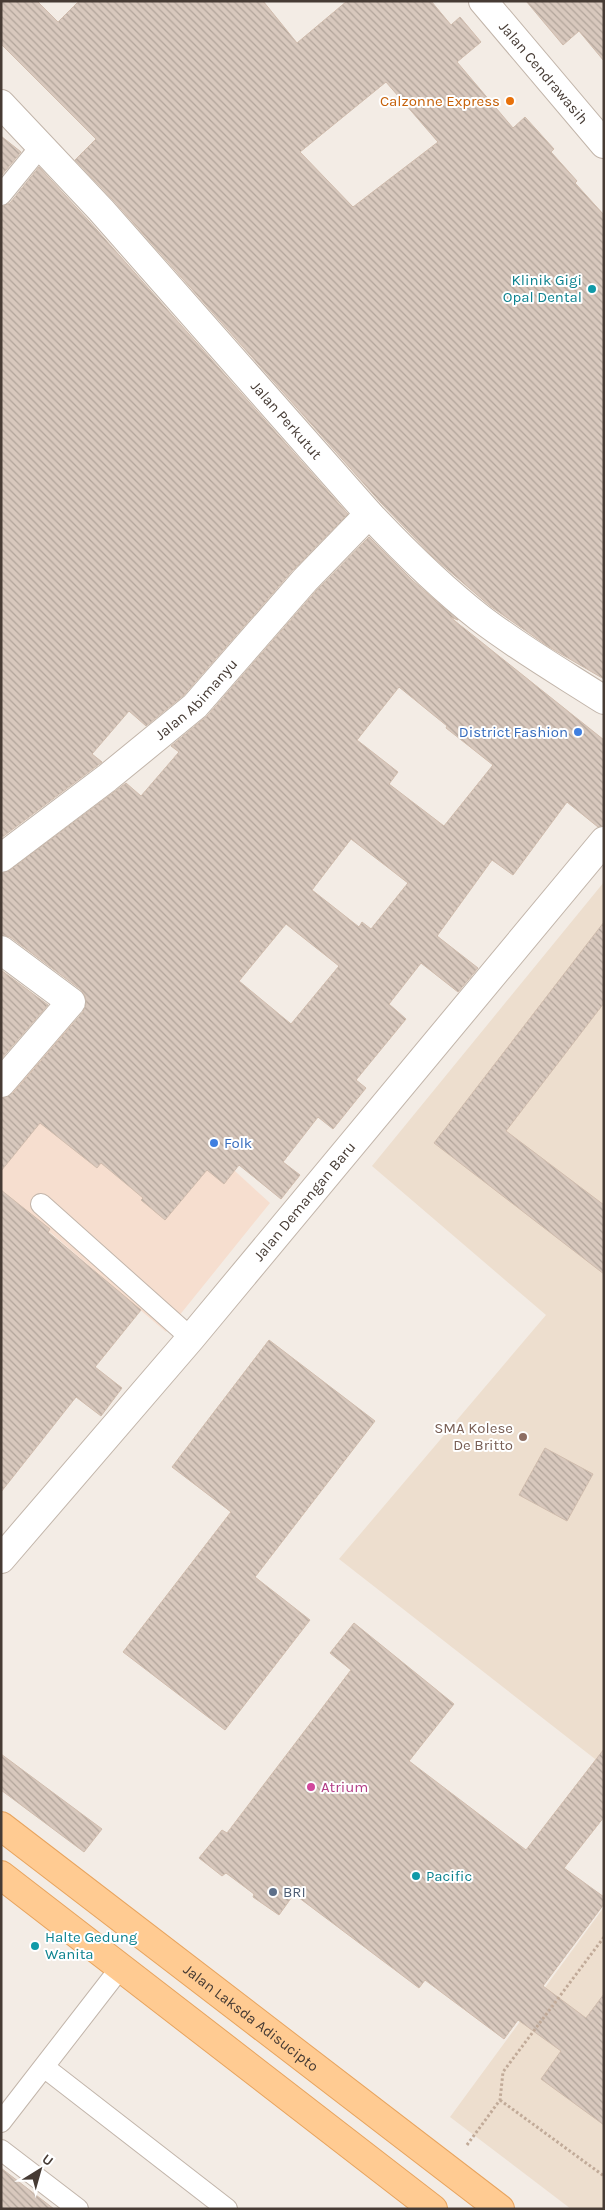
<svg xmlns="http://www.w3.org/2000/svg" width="605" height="2210" viewBox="0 0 605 2210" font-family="Karla,sans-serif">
<defs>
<pattern id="building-back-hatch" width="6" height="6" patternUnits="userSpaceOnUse" patternTransform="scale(1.25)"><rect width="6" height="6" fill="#d8c8bd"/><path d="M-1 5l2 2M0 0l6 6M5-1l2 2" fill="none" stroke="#b1a49a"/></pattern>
</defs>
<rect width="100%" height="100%" fill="#f3ece5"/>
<path fill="#f6decf" d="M67,1018L270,1203L166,1332L1,1190V1093Z"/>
<path fill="#eddece" d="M604,882V1766L339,1559L546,1315L372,1166Z
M604,1907V2209H571L450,2117Z"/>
<path fill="url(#building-back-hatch)" stroke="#d0bcad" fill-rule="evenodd" d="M1,1H37L58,22L79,1H263L297,43L347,1H431L451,25L460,17L481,42L457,62L513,128L525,117L554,149L551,152L577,181L575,183L604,215V679L549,647L490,606L433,557L381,503L113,200L75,160L96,139L1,44ZM386,82L438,142L353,207L300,152Z
M526,1H604V61L579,31L563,45Z
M1,136L21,152L1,176Z
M39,167L89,221L348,514L293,570L184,695L146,726L129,711L92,754L102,762L1,838V207L10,203Z
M369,537L412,580L458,620L450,617L604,740V826L598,827L567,802L513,875L492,860L437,936L478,968L458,992L421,963L389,1004L406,1019L356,1080L366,1088L333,1129L318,1117L283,1162L300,1175L281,1199L239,1165L224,1184L207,1170L165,1220L141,1200L143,1198L101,1163L97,1168L40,1123L1,1171V1098L13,1093L83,1012L86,1004L85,996L80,989L10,937L1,935V873L10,870L126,783L141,796L179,752L171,746L207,716L316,591ZM399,687L447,726L446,728L493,765L444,826L389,784L398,772L357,740ZM351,839L408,883L371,929L362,922L359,927L312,890ZM286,924L339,966L291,1024L239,981Z
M604,922V1003L506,1131L604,1205V1274L434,1143Z
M1,970L48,1005L1,1059Z
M1,1190L50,1229L48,1232L141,1310L95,1367L122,1388L101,1416L76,1397L1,1492Z
M269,1340L375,1421L255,1577L310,1620L225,1730L123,1652L231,1512L172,1467Z
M545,1448L593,1474L567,1521L519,1495Z
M354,1623L454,1704L409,1761L526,1850L604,1749V1817L564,1868L604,1897V1904L543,1986L586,2018L604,1994V2125L541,2079L561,2051L518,2020L504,2039L425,1980L419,1988L294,1894L279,1915L253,1897L254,1894L226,1873L222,1876L199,1858L222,1830L227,1833L351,1670L330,1653Z
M1,1754L102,1829L84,1852L1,1790Z
M1,2168L54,2209H1Z"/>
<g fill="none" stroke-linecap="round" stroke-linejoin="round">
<g stroke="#c2b5aa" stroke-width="22">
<path id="service" d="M1,195L41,146
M41,1204L191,1338
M44,2067L227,2209
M1,2122L121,1967
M1,2150L78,2209"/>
</g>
<g stroke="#c2b5aa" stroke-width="30">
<g id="minor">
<path id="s1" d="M483,1L604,144"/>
<path id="s2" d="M1,104L101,210L369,514C404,551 440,587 480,618C519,648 562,673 604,700"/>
<path id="s3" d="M1,858L107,778L195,706L305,580L369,514"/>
<path d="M1,950L71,1002L1,1083"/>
<path id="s4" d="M1,1559L191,1338L604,841"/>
</g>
</g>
<g stroke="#e8a45e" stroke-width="30">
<g id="primary">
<path id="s5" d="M1,1826L500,2209"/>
<path d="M1,1875L433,2209"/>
</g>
</g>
<path stroke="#c1aa98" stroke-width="3" stroke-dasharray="2.5 2.5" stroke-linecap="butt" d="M500,2100L604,2176
M467,2145L500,2100L503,2072L604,1937"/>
<use href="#service" stroke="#fff" stroke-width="20"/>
<use href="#minor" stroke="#fff" stroke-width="28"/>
<use href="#primary" stroke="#ffcb92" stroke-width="28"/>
</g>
<circle fill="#e8710a" stroke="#fff" stroke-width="2" cx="510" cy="101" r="5"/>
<g fill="#0f9aa8" stroke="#fff" stroke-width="2">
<circle cx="592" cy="289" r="5"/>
<circle cx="416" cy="1876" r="5"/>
<circle cx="35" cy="1946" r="5"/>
</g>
<g fill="#3f7fe0" stroke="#fff" stroke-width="2">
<circle cx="578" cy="732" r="5"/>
<circle cx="214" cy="1143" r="5"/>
</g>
<circle fill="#8d6e63" stroke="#fff" stroke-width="2" cx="523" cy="1437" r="5"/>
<circle fill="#d1479c" stroke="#fff" stroke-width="2" cx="311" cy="1787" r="5"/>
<circle fill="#5c6f8a" stroke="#fff" stroke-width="2" cx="273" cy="1892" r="5"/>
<g text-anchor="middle" stroke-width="4" stroke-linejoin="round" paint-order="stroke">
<g font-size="15" fill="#463b34" stroke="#fff">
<text dy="5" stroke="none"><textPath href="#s1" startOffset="94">Jalan Cendrawasih</textPath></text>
<text dy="5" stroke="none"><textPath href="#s2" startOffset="426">Jalan Perkutut</textPath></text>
<text dy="5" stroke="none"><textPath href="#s3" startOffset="252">Jalan Abimanyu</textPath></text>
<text dy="5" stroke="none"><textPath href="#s4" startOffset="469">Jalan Demangan Baru</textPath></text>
<text dy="5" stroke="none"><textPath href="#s5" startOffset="315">Jalan Laksda Adisucipto</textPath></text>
</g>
<g font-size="15" fill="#c56008" stroke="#fff" text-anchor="end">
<text x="500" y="106">Calzonne Express</text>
</g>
<g font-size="15" fill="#0d838f" stroke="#fff" text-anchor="start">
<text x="582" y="285" text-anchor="end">Klinik Gigi<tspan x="582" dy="17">Opal Dental</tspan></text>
<text x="426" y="1881">Pacific</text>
<text x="45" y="1942">Halte Gedung<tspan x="45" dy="17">Wanita</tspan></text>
</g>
<g font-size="15" fill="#366cbe" stroke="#fff" text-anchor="end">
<text x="568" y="737">District Fashion</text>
<text x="224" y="1148" text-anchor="start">Folk</text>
</g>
<g font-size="15" fill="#785e54" stroke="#fff" text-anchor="end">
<text x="513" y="1433">SMA Kolese<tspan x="513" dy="17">De Britto</tspan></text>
</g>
<g font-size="15" fill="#b23c85" stroke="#fff" text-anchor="start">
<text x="321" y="1792">Atrium</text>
</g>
<g font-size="15" fill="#4e5e75" stroke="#fff" text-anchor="start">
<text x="283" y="1897">BRI</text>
</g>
</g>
<rect width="605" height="2210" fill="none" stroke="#463b34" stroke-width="5"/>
<g transform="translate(40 2170) rotate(37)" stroke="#ffffff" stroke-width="4" paint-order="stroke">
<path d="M0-4L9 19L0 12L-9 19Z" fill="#463b34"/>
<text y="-8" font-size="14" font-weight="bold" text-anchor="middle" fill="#463b34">U</text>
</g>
</svg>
